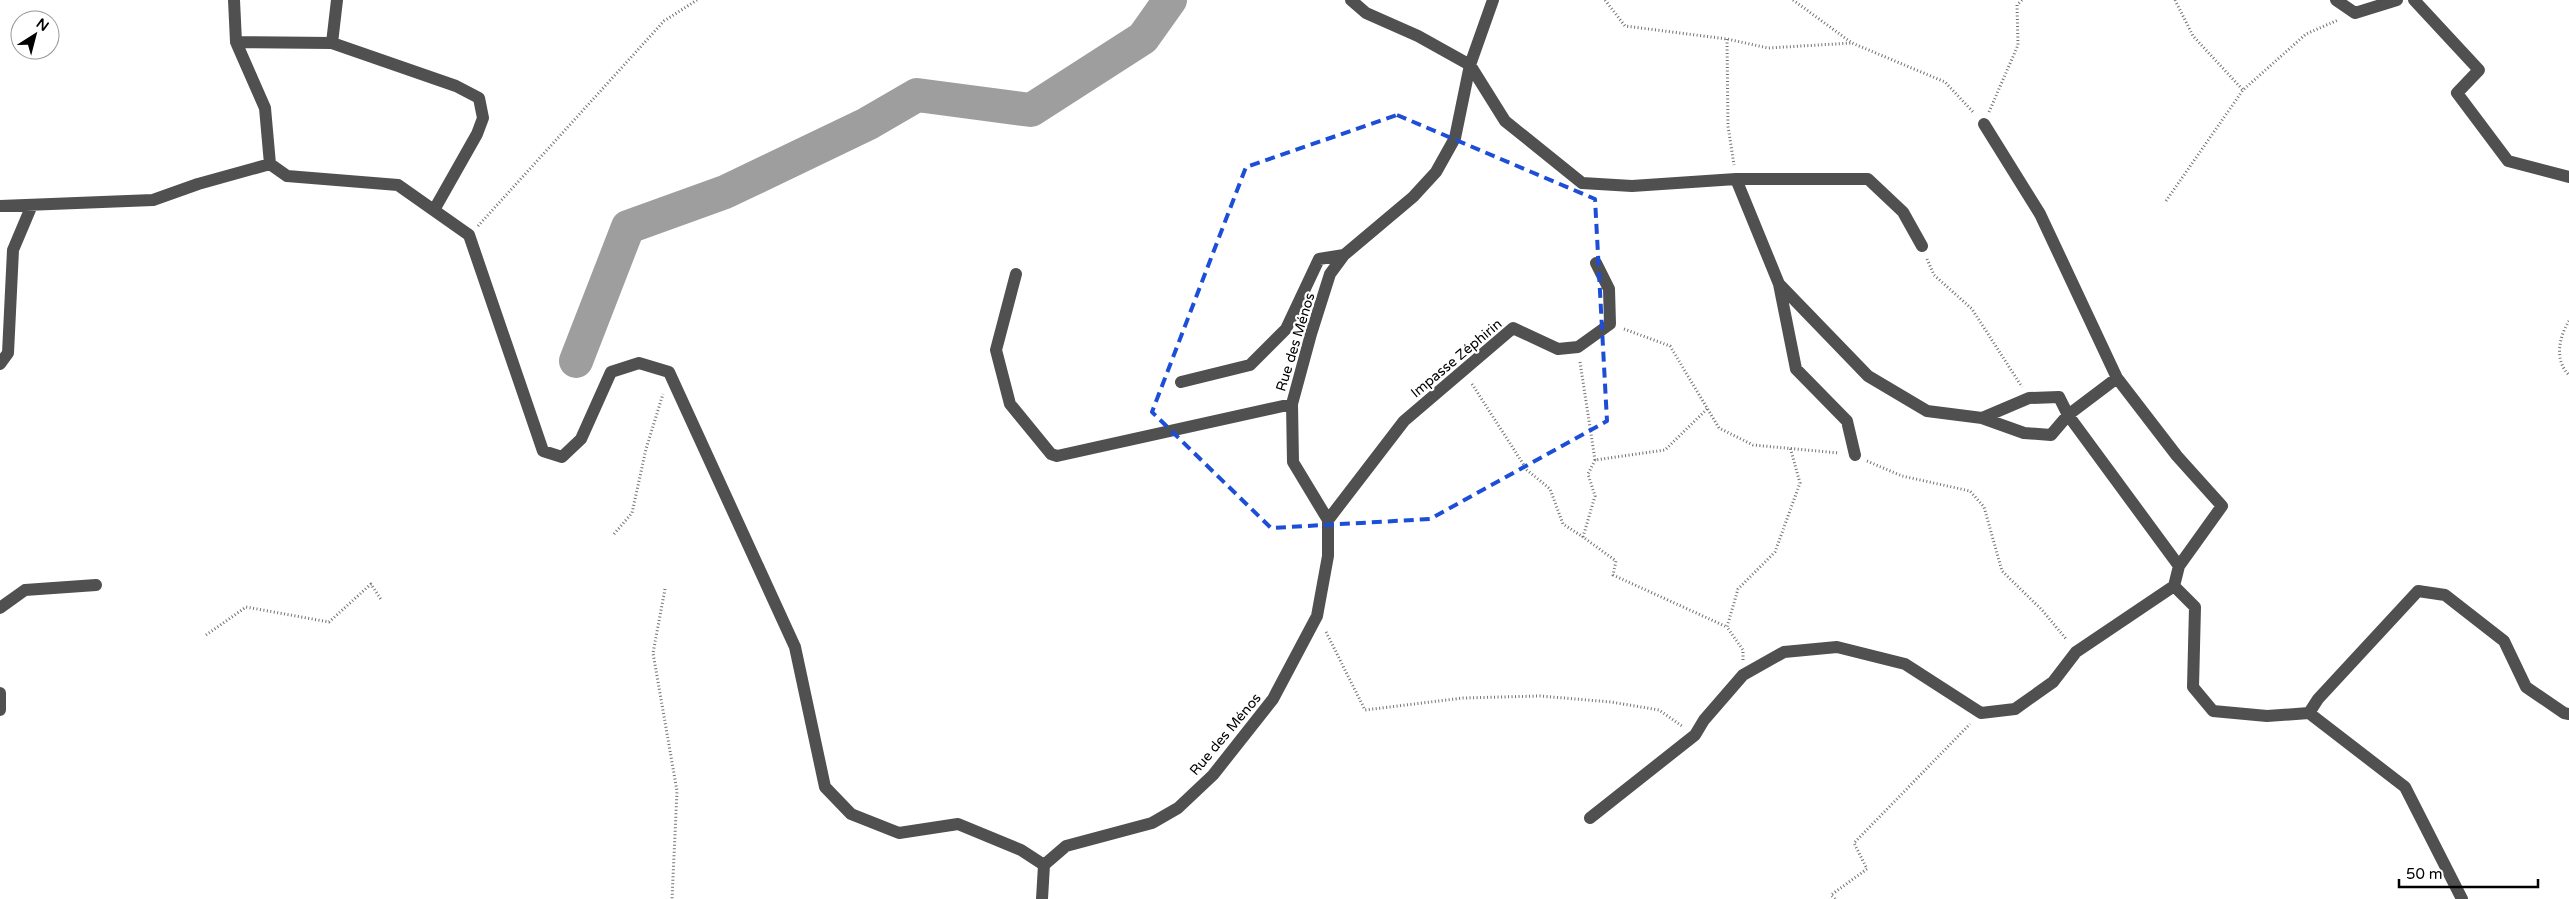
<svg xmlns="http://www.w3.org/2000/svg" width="2569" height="899" viewBox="0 0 2569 899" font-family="'Varela Round',sans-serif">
<rect width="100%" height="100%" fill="#fff"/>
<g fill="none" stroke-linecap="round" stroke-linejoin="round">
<path stroke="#9e9e9e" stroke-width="34" d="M576,361L628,227L725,192L867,124L917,95L1031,110L1143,38L1170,0"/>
<path stroke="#727272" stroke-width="3" stroke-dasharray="1 2.5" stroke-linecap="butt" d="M1605,0L1625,26L1727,39L1768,48L1852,43
M1793,0L1852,43L1945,82L1974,113
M2175,0L2193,36L2243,90
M1727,39L1728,126L1734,165
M1989,112L2018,45L2017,5L2022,0
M2166,201L2243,90L2306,34L2338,20
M478,226L664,21L697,0
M1927,259L1934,275L1972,309L2022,387
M2569,321C2559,337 2554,360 2569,375
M1624,329L1670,346L1719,428L1753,445L1839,453
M1580,362L1595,460L1665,450L1707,409
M1472,384L1527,470L1550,489L1563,524L1583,537
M1595,460L1588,474L1595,496L1583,537L1616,561L1613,575L1727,627
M1867,461L1902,476L1970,491L1984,507L2002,571L2042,610L2067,640
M614,534L632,513L646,449L663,394
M665,589L653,653L677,791L672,899
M1326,632L1365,710L1463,698L1540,696L1611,702L1659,710L1682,726
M206,635L246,607L329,622L371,584L382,601
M1743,660V650L1727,627L1738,589L1775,552L1800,483L1790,447
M1835,899L1831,895L1867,869L1854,843L1970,724"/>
<path stroke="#505050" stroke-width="12" d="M234,0L236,42
M337,0L332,43L236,42L265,108L270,164L287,176L398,185L469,235L543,451L562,457L581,439L611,372L639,363L669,372L795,647L825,787L851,814L899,833L958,824L1021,850L1044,865
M1351,0L1366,13L1418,36L1470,65L1505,121L1582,183L1632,186L1736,179H1868L1903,212L1922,246
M2336,0L2355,13L2397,0
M2414,0L2479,70L2457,93L2508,161L2569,177
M332,43L456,86L479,98L483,118L477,134L434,210
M1736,179L1779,284L1868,376L1927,411L1982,418L2024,433L2051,435L2068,415L2117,378L2040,214L1984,124
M0,206L153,200L198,184L270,164
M1016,274L996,350L1010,404L1051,454L1057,456L1292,404
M1779,284L1796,369L1847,421L1855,455
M0,364L8,353L13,250L32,205
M2117,378L2177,456L2222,506L2179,566
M1181,382L1250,365L1286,329L1319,259L1344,255
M1982,418L2029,398L2059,397L2068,415L2179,566L2174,586L2195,607L2193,687L2213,711L2267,716L2309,713L2405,787L2462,899
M1328,520L1404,421L1513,328L1558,349L1578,347L1610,324L1609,289L1596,263
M0,608L25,590L96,585
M0,693V710
M2309,713L2318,699L2418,591L2445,595L2504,641L2526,687L2564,713L2569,714
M1590,818L1695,735L1704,720L1743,675L1784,652L1837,647L1905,664L1981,713L2015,709L2053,682L2076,652L2174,586
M1042,899L1044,865L1066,846L1152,823L1178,808L1213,775L1273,699L1317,616L1328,556V520L1293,462L1292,404L1311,334L1330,274L1344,255L1413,197L1436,172L1455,138L1470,65L1493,0"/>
</g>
<path fill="none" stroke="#1d4ed8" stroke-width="4" stroke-dasharray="10 6" stroke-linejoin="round" d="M1397,115L1595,199L1607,421L1430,519L1271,528L1152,412L1246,167Z"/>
<g text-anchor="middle" stroke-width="4.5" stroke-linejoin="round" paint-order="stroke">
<g font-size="14" fill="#000" stroke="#fff">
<text transform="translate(1295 342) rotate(-73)" y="5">Rue des Ménos</text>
<text transform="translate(1456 358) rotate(-40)" y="5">Impasse Zéphirin</text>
<text transform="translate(1225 734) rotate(-50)" y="5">Rue des Ménos</text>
</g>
</g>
<g transform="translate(35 35) rotate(36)"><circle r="24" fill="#ffffff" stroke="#999999"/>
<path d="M0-4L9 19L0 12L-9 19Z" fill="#000000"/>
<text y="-8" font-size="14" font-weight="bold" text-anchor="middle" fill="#000000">N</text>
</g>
<path d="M2399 879v8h139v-8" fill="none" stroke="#000000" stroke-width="2.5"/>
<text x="2406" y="879" font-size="15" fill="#000000" stroke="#ffffff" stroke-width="4" paint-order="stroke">50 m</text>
</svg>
